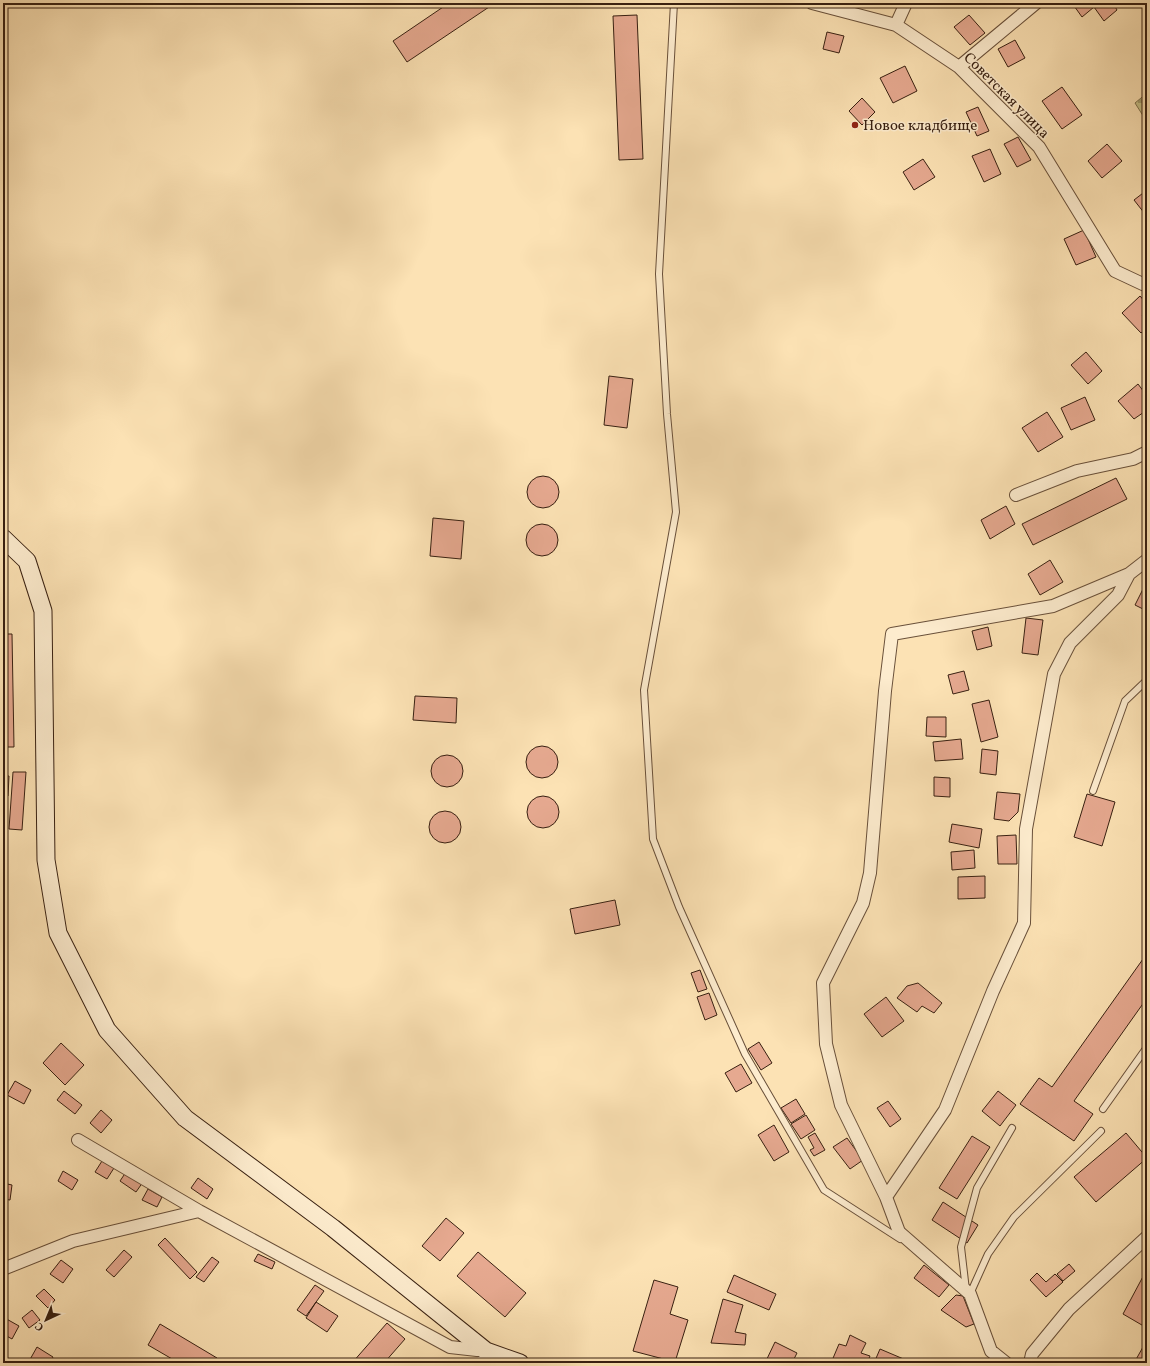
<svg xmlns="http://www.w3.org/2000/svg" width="1150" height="1366" viewBox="0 0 1150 1366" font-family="Vollkorn,serif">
<defs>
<pattern id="cemetery-stones" width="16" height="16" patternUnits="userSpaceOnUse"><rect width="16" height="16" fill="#c6c188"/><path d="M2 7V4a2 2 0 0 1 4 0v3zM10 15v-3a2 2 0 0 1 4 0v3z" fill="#a29c6e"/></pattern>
</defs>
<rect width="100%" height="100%" fill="#fce2b4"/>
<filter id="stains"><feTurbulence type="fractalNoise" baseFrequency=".005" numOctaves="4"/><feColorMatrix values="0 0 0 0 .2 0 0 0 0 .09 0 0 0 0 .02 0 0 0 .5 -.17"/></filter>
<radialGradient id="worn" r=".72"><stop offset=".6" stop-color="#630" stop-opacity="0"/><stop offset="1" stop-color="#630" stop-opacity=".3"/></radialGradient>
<path fill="url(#cemetery-stones)" stroke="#7f704c" d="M1147,93V122L1135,103Z"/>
<path fill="#e6a990" stroke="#382011" d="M449,3H495L407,62L393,41Z
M1072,3H1113L1117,10L1104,21L1094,7L1082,17Z
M637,15L643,159L619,160L613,16Z
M969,15L985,33L970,45L954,27Z
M827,32L844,36L839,53L823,49Z
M1015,40L1025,58L1008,67L998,49Z
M905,66L917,91L893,103L880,78Z
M1062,87L1082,115L1062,129L1042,101Z
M862,98L875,112L862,125L849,111Z
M978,107L989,131L977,136L966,112Z
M1018,137L1031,160L1017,167L1004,144Z
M1107,144L1122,161L1102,178L1088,161Z
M990,149L1001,174L984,182L972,156Z
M923,159L935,177L914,190L903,172Z
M1147,190V213L1145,214L1134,200Z
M1084,230L1096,257L1076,265L1064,239Z
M1140,296L1147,304V310L1142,315L1147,321V328L1141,333L1122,313Z
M1086,352L1102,371L1088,384L1071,365Z
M609,376L633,379L627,428L604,425Z
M1138,384L1147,396V410L1134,419L1118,401Z
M1085,397L1095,420L1071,430L1061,408Z
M1047,412L1063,437L1038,452L1022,428Z
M527 492a16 16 0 1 1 32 0a16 16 0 1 1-32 0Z
M1116,478L1127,499L1033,545L1022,524Z
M1006,506L1015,524L990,539L981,520Z
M433,518L464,521L461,559L430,556Z
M526 540a16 16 0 1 1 32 0a16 16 0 1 1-32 0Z
M1050,560L1063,582L1040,595L1028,574Z
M1146,583L1147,584V611L1135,605Z
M1026,618L1043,620L1038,655L1022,653Z
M988,627L992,646L977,650L972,631Z
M3,634H12L14,747H3Z
M964,671L969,690L953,694L948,675Z
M415,696L457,698L456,723L413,720Z
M989,700L998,737L981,742L972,704Z
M927,717H946V737L926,736Z
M961,739L963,759L935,761L933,742Z
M526 762a16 16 0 1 1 32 0a16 16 0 1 1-32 0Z
M982,749L998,751L996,775L980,773Z
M431 771a16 16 0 1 1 32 0a16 16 0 1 1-32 0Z
M13,772H26L22,830L9,829Z
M3,776H9L8,796H3Z
M934,777L950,778V797L934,796Z
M997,792L1020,794L1018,812L1009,821L994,819Z
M1087,794L1115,802L1102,846L1074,837Z
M527 812a16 16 0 1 1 32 0a16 16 0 1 1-32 0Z
M429 827a16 16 0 1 1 32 0a16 16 0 1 1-32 0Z
M952,824L982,829L979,848L949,842Z
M1016,835L1017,864H998L997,836Z
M974,850L975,868L952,870L951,852Z
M985,876V898L958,899V877Z
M615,900L620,925L575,934L570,909Z
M1143,959L1147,963V998L1074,1101L1093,1114L1074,1141L1020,1104L1039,1078L1052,1087Z
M700,970L707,989L698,992L691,973Z
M918,983L942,1003L934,1013L922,1006L917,1012L897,998L907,986Z
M709,993L717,1015L705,1020L697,997Z
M886,997L904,1021L882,1037L864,1014Z
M759,1042L772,1063L761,1070L748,1049Z
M61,1043L84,1065L65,1085L43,1063Z
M741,1064L752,1083L736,1092L725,1073Z
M15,1081L31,1090L24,1104L7,1095Z
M64,1091L82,1105L75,1114L57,1100Z
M998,1091L1016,1105L1000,1126L982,1111Z
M796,1099L805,1114L791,1123L781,1108Z
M888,1101L901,1119L890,1127L877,1108Z
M101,1110L112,1120L101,1133L90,1123Z
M806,1115L815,1130L801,1139L791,1124Z
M774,1125L789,1152L774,1161L758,1135Z
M815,1133L825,1150L814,1156L810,1150L814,1148L808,1137Z
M1126,1133L1147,1158L1096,1202L1074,1177Z
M972,1136L990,1147L957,1199L939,1188Z
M847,1138L863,1160L850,1169L833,1147Z
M102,1161L114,1168L107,1179L95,1172Z
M63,1171L78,1180L72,1190L58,1181Z
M126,1172L143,1182L136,1192L120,1181Z
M198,1178L213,1189L207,1199L191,1188Z
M3,1183L12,1185L10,1200L3,1199Z
M148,1189L162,1197L157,1207L142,1200Z
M943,1202L978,1225L967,1243L932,1220Z
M446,1218L464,1233L440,1261L422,1246Z
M165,1238L197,1272L190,1279L158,1245Z
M124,1250L132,1257L114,1277L106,1270Z
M478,1252L526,1293L505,1317L457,1276Z
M258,1254L275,1262L272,1269L254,1261Z
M212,1257L219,1262L204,1282L196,1277Z
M61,1260L73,1269L63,1283L50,1274Z
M1069,1264L1075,1271L1063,1281L1057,1274Z
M924,1265L949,1285L939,1297L914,1278Z
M1147,1269V1328L1123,1314Z
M1037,1273L1046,1282L1055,1274L1063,1282L1046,1297L1030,1280Z
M734,1275L776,1294L769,1310L727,1292Z
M654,1280L678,1287L670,1314L688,1320L675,1362L633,1351Z
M315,1285L324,1291L306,1316L297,1310Z
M44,1289L55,1300L48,1308L36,1296Z
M956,1295L963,1296L974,1324L966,1327L941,1310Z
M723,1299L743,1305L735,1332L746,1334L745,1345L711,1343Z
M316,1302L338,1316L327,1332L306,1318Z
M32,1310L40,1320L29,1328L22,1318Z
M3,1317L19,1326L12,1339L3,1334Z
M387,1323L405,1339L384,1363H352Z
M160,1324L217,1358L214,1363H179L148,1345Z
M850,1335L866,1343L861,1353L870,1356L867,1363H831L839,1344L846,1346Z
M775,1342L797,1353L792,1363H765Z
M37,1347L53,1357L50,1363H28Z
M1143,1347L1147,1350V1363H1134Z
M880,1349L913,1363H874Z"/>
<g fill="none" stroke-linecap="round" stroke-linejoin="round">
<g stroke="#69503a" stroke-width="8">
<path id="service" d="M674,3L659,274L667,414L676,512L644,690L653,839L679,907L745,1054L824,1190L900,1239
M1093,791L1125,701L1147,680
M1103,1109L1147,1047
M966,1290L961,1247L977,1188L1012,1128
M970,1294L988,1254L1014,1217L1101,1131"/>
</g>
<g stroke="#69503a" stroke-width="14">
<path id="minor" d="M812,3L896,25L959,67L1039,147L1115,271L1147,286
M896,25L906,3
M959,67L1036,3
M1016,495L1077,471L1133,459L1147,452
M78,1140L199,1211
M886,1197L945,1110L993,991L1024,923L1026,829L1054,674L1070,643L1118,595L1129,574
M3,1269L73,1241L199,1211L450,1347L486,1351L482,1363
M1006,1363L991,1351L970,1294L899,1232L886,1197L841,1105L826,1044L823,983L863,903L870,873L885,691L892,634L1053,606L1129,574L1147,560
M1030,1363L1032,1354L1069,1309L1147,1237"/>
</g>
<g stroke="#382011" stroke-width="19">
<path id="secondary" d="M3,538L27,561L43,611L46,860L58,933L107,1030L185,1118L333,1228L486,1351L520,1363"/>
</g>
<use href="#service" stroke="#fdecce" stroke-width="6"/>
<use href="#minor" stroke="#fdecce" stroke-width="12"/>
<use href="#secondary" stroke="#fdecce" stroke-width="17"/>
</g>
<circle fill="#8f2418" stroke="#fdecce" stroke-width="1.5" cx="855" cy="125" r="4"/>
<g text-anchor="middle" stroke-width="3" stroke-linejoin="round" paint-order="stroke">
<g font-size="15" fill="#382011" stroke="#fdecce">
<text transform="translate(1007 95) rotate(45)" y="5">Советская улица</text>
</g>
<g font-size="15" fill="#382011" stroke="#fdecce" text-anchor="start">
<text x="863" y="130">Новое кладбище</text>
</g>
</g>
<rect width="1150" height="1366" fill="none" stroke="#fce2b4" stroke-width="16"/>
<rect x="4" y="4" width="1142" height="1358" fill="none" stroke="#382011" stroke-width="2"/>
<rect x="8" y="8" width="1134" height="1350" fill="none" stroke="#382011"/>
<g transform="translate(46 1320) rotate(224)" stroke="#fdecce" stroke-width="3" paint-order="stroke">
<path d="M0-3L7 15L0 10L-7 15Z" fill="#382011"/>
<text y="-6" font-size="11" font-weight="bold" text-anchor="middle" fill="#382011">С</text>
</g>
<rect width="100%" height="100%" filter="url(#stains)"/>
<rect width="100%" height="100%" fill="url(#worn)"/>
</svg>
